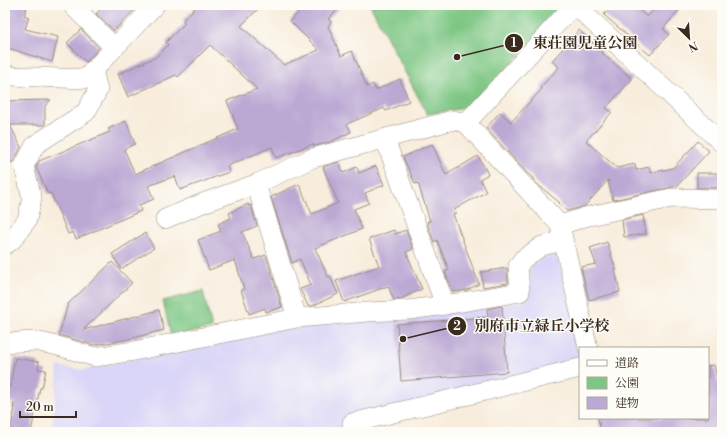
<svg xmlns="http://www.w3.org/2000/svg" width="727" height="437" viewBox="0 0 727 437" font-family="'Libre Bodoni','Noto Serif JP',serif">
<rect width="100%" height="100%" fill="#fdfcf7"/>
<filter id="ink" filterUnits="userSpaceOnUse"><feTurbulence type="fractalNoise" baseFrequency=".025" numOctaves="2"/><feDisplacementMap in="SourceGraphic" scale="8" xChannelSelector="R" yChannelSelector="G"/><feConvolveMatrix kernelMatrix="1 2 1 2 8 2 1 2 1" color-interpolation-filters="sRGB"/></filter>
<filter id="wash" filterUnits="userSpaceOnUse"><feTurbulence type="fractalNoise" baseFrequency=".012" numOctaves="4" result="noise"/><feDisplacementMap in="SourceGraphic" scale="16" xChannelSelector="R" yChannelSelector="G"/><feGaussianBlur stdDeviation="0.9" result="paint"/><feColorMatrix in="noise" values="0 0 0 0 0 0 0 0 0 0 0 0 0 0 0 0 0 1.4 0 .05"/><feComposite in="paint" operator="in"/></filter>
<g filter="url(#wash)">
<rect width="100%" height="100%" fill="#f8eddc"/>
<path fill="#dad6f7" d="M557,251L580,348V359L347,432H52L58,366L82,370L270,330L527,301L531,265Z"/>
<path fill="#7dc683" stroke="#5c7850" d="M370,5H559L562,7L472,107L427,114Z
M203,291L212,328L171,337L163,301Z"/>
<g id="blocks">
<path fill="#bba9d4" d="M11,5H28L24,15L29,17L25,29L58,37L52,62L5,47V25Z
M105,5H139L114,31L96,14Z
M198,5H262L241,26L284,65L319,50L290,21L305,5H342L328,19L331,22L328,26L341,56L352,51L367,87L373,84L376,90L400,79L409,101L386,111L384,108L347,124L351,132L330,142L314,146L313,144L276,158L272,147L227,166L229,172L180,190L175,176L148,186L154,199L139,205L141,211L76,239L73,232L68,234L51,193L48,194L36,167L39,161L110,132L108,129L126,121L135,144L124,149L135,174L238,129L227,101L257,89L210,45L178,77L176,75L128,97L118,74L156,57L168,45L166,42L185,23L183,20Z
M612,5H633L647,17L658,5H683L663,29L669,34L650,55L604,15Z
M81,29L99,48L86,62L67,43Z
M579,30L603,52L602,53L632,79L606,108L612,112L586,141L617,168L635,164L636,170L649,167L651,173L673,168L698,141L709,151L677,186L613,200L608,180L585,206L567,211L559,204L560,203L536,183L532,178H533L526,172L486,128L500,112L511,122L542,89L540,88L559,67L552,61Z
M51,100L45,106V125H10L21,147L14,161L5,166V101Z
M432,144L446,175L478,156L488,174L480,179L486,192L455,209L456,213L453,214L479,284L467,290L453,292L450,286L445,272L449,270L437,240L434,242L427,222L430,221L418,183L415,184L403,157Z
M339,162L343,173L357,167L359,173L376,166L384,185L365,193L369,203L354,209L362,229L315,248L328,277L330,276L338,294L312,306H308L300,289L311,285L300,259L292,263L271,197L299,184L312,214L338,203L323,167Z
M697,173H722V188H697Z
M248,204L249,206L251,205L257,226L242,232L254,259L266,255L282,307L266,312L265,308L249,314L241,290L244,289L235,260L209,270L198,240L221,231L218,224L231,218L229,213Z
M643,215L646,234L624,237L622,220Z
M394,230L395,234L406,230L413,249L406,252L422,289L398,300H394L388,286L344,302L336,281L379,266L369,239Z
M145,233L154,248L121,269L112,254Z
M607,242L616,270H615L620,292L589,300L581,267L596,264L590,248Z
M112,262L132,283L83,330L159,310L164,330L125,340L94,345L59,335L68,304Z
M507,268L508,283L483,287L481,272Z
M502,306L507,372L401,381L397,324L488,317L487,309Z
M15,358L39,362L38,369L46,370L42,388H40L31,432H10L15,408H13L14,403L5,401V386L10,387Z
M714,365L722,400V432H601L598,418H708V366Z"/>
</g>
</g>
<g filter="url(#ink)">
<use href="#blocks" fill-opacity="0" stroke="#9a8c7d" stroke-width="1"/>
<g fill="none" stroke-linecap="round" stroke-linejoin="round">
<g stroke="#9a8c7d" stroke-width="20">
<path id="minor" d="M72,5L114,47
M575,5L722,143
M5,73L11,76L85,79L155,5
M466,123L560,225L588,348
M385,139L445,305
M256,184L297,318
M165,219L203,203L256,184L313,158L453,120L466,123L574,5
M560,225L585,217L671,198L722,199
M5,245L12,240L27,220L32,198L24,166L35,145L86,112L98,90L93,70
M5,343L35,341L58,346L95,357L134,351L297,318L368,312L409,310L445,305L520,292L518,266L523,259L542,246L563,241
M354,432L352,423L580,368"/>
</g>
<use href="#minor" stroke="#fff" stroke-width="19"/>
</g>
</g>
<path fill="none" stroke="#3b2a1e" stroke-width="1.5" d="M457 57L514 43M403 339L457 326"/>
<g fill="#3b2a1e" stroke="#fdfcf7" stroke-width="1.5">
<circle cx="457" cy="57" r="4"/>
<circle cx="403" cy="339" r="4"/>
<circle cx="514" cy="43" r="10"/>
<circle cx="457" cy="326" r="10"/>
</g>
<g font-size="12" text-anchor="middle" font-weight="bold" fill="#fff">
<text x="514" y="47">1</text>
<text x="457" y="330">2</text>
</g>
<g font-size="15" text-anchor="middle" font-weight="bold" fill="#3b2a1e" stroke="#fdfcf7" stroke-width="3" stroke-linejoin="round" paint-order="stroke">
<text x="585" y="48">東荘園児童公園</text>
<text x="542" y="331">別府市立緑丘小学校</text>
</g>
<rect width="727" height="437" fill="none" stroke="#fdfcf7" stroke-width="20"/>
<rect x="579" y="347" width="130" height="72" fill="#fdfcf7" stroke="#afa8a0"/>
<rect x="587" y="360" width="20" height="6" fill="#ffffff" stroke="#afa8a0"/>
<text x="615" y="367" font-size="12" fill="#3b2a1e">道路</text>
<rect x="587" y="377" width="20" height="12" fill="#7dc683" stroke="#afa8a0"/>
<text x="615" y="387" font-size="12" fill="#3b2a1e">公園</text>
<rect x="587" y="397" width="20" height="12" fill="#bba9d4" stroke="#afa8a0"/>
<text x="615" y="407" font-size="12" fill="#3b2a1e">建物</text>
<g transform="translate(689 38) rotate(155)" stroke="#fdfcf7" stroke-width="3" paint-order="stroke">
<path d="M0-3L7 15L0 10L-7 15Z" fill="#3b2a1e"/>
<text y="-6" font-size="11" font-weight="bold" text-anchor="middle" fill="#3b2a1e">N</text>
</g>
<path d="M20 411v6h56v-6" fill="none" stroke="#3b2a1e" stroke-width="2"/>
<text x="26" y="411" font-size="12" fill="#3b2a1e" stroke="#fdfcf7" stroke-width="3" paint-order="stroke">20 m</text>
</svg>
